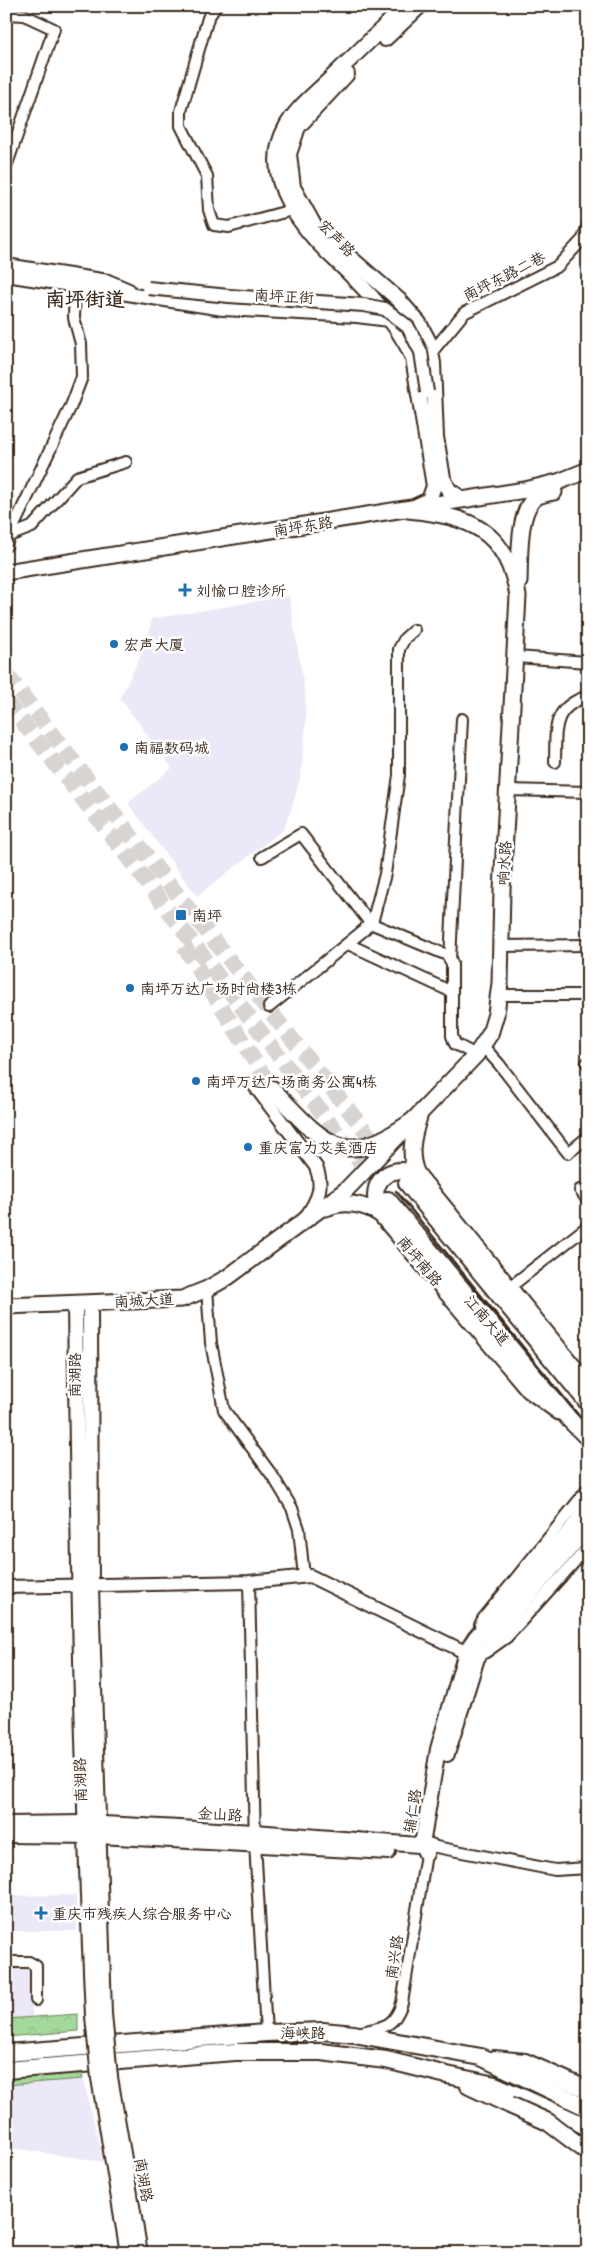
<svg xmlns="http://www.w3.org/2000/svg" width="594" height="2259" font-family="'Patrick Hand','LXGW WenKai TC',sans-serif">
<defs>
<pattern id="forest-crowns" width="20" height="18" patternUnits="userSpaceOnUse" patternTransform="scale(1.25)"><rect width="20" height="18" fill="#a4d99c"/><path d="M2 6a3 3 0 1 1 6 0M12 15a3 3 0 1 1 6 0" fill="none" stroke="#8eba86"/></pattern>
</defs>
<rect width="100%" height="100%" fill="#fff"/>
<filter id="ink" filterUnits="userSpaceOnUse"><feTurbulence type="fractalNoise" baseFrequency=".02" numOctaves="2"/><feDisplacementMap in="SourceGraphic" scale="10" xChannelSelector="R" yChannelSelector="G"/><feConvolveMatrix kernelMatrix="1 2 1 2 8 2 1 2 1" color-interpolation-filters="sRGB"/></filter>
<g filter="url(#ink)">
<g fill="#ece8f7">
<polygon points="289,596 305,693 306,721 301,775 294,800 284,829 197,896 128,803 172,768 120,698 149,639 151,619"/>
<polygon points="76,1895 77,1931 6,1931 6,1896"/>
<polygon points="6,1969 32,1969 32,2017 6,2019"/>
<polygon points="83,2079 104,2162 6,2147 6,2085"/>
</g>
<g fill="url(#forest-crowns)" stroke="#70825d">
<polygon points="78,2014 78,2031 6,2037 6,2019"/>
<polygon points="81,2070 83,2079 6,2085 6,2076"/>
</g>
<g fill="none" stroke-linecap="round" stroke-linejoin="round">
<g stroke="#d8d4d2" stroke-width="16" stroke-dasharray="16 8" stroke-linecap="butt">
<polyline points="6,674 146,855 405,1181"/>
<polyline points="6,701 107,830 386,1197"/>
<polyline points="184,946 272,1089"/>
</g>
<defs>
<g id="minor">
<polyline points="216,6 208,18 181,111 181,126 207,176 209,210 214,225 229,227 292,210"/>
<polyline points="6,14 24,15 54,29 6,167"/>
<polyline points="431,353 464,313 558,266 583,239 588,225"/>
<polyline points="9,536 32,527 77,477 126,462"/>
<polyline points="6,546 9,536 71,406 82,377 81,344 74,318 75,280"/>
<polyline points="516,657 588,662"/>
<path d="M555 762C556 729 551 708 588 696"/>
<polyline points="508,790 588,792"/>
<polyline points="262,857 301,834 370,923 447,955 452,963 452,1036 455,1044 476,1055"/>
<polyline points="348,944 452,992"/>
<polyline points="501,946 588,945"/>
<polyline points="450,960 462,719"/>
<polyline points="499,995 588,995"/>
<polyline points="269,1007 364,930 373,919 385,874 399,775 399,649 405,638 414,630"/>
<polyline points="482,1045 499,1064 568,1153 588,1137"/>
<polyline points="587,1063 588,1064"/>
<polyline points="580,1190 588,1201"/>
<polyline points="510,1287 588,1226"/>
<polyline points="207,1289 211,1343 224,1410 274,1478 292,1508 299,1529 304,1577"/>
<polyline points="249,1582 255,1843 266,2033"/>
<polyline points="480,1625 483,1619 588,1489"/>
<polyline points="486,1652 507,1637 588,1547"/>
<polyline points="431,1846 555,1870 588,1868"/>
<polyline points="6,1962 29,1962 36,1966 36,2000"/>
<path d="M361 2032C384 2027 394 2027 402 2003L426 1854"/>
</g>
<g id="tertiary">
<polyline points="6,265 108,281 129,290"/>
<polyline points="6,275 223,309 357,316 397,321"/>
<path d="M254 1085 316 1167C324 1187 318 1199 306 1217"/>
<polyline points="6,1587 249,1582 310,1576 475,1657"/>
</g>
<g id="secondary">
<path d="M405 6C381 30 356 54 332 77 316 93 296 108 286 127 260 174 296 221 328 253 360 283 395 318 413 358L434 486 429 500 416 506"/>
<polyline points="385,39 420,6"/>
<polyline points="347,74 298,127 289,154 293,187 315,227 399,300 419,323 429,342 433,363 436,437 443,478 449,490 464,500"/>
<polyline points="90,1303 91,1587 104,2014"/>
<path d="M75 1304C78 1541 82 1778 93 2016"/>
<polyline points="447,1754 477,1658 501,1627 588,1528"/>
<polyline points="6,1824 85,1823 255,1832 431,1846"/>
<polyline points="6,1835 99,1836 388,1852"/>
<polyline points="426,1854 422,1845 438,1749 466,1652 475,1638 570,1531 588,1507"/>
<polyline points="110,2077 140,2253"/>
<polyline points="99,2078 128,2253"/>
</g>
<g id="primary">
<polyline points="6,572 525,490 558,482 588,470"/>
<path d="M519 582C520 560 517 507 538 496 543 494 549 493 554 492"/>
<path d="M419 1117C413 1136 408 1155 417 1174L577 1371 588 1394"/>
<path d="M326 1208C345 1200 365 1204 381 1215L529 1390 559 1412"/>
<path d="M381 1215C365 1187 386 1161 417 1174"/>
<path d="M6 1306 182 1299 207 1289 228 1277 346 1190 476 1055 490 1034 496 1014 500 983 502 890 518 596C507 529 468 516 408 510"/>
</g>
<g id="trunk">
<path d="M272 1089C326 1146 344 1172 417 1118"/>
<polyline points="407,1183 588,1403"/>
<polyline points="388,1200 570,1420 588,1438"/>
<polyline points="6,2053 266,2033 323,2031 354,2034 481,2057 588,2108"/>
<polyline points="494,2059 525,2062 588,2090"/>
<polyline points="6,2070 235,2052 321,2052 386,2060 447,2075 495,2085 588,2127"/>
<polyline points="469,2086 510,2105"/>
</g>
</defs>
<use href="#minor" stroke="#3b2a1e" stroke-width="14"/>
<use href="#tertiary" stroke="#3b2a1e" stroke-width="16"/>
<use href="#secondary" stroke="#3b2a1e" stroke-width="18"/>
<use href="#primary" stroke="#3b2a1e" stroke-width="19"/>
<use href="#trunk" stroke="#3b2a1e" stroke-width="20"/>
<use href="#minor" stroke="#fff" stroke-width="10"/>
<use href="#tertiary" stroke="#fff" stroke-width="12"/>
<use href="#secondary" stroke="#fff" stroke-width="14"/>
<use href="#primary" stroke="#fff" stroke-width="15"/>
<use href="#trunk" stroke="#fff" stroke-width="16"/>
<polyline stroke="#3b2a1e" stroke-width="2.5" points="396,1191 588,1427"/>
<defs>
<polyline id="tertiary-bridge" points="148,288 229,296 364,305 385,309 408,327 421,352 427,392"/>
<g id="secondary-bridge">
<polyline points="104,2014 110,2077"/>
<polyline points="93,2016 99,2078"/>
</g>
<polyline id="trunk-bridge" points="510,2105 548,2122 588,2152"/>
</defs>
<use href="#tertiary-bridge" stroke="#3b2a1e" stroke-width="16" stroke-linecap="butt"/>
<use href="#secondary-bridge" stroke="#3b2a1e" stroke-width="18" stroke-linecap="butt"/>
<use href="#trunk-bridge" stroke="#3b2a1e" stroke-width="20" stroke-linecap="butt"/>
<use href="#tertiary-bridge" stroke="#fff" stroke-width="12"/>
<use href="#secondary-bridge" stroke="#fff" stroke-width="14"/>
<use href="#trunk-bridge" stroke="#fff" stroke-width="16"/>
</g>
</g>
<g fill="#1f6fb2" stroke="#fff" stroke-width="2">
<path d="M182.5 582.5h5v5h5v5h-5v5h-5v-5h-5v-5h5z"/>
<circle cx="114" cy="644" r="5"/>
<circle cx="124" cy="747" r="5"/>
<rect x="175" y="909" width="12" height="12" rx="2.5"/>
<circle cx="130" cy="988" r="5"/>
<circle cx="196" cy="1081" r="5"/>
<circle cx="248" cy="1147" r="5"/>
<path d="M38.5 1905.5h5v5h5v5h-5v5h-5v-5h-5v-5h5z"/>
</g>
<g text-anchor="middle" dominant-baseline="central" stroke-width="5" stroke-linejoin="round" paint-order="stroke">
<g font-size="15" fill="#3b2a1e" stroke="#fff">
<text transform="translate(337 238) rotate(45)">宏声路</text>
<text transform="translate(504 276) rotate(-27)">南坪东路二巷</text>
<text transform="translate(284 296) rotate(3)">南坪正街</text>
<text transform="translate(303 526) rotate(-9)">南坪东路</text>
<text transform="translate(504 863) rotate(-87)">响水路</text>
<text transform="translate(420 1261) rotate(50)">南坪南路</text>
<text transform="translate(144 1300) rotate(-3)">南城大道</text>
<text transform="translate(487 1320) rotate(50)">江南大道</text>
<text transform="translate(74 1375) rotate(-90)">南湖路</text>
<text transform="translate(80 1780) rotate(-92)">南湖路</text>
<text transform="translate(412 1811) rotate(-81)">辅仁路</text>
<text transform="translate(220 1814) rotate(3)">金山路</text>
<text transform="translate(394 1957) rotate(-81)">南兴路</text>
<text x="303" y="2032">海峡路</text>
<text transform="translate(144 2180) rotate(80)">南湖路</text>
</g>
<g font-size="15" fill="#3b2a1e" stroke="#fff" text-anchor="start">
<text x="196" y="590">刘愉口腔诊所</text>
<text x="124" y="644">宏声大厦</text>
<text x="134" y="747">南福数码城</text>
<text x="192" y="915">南坪</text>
<text x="140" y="988">南坪万达广场时尚楼3栋</text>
<text x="206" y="1081">南坪万达广场商务公寓4栋</text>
<text x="258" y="1147">重庆富力艾美酒店</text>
<text x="52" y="1913">重庆市残疾人综合服务中心</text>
</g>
<g font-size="20" font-weight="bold" fill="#3b2a1e" stroke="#fff">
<text x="85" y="298">南坪街道</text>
</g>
</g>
<rect width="594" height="2259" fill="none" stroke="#fff" stroke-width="25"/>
<rect x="12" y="12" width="569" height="2234" fill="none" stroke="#3b2a1e" stroke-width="2" filter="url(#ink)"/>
</svg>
